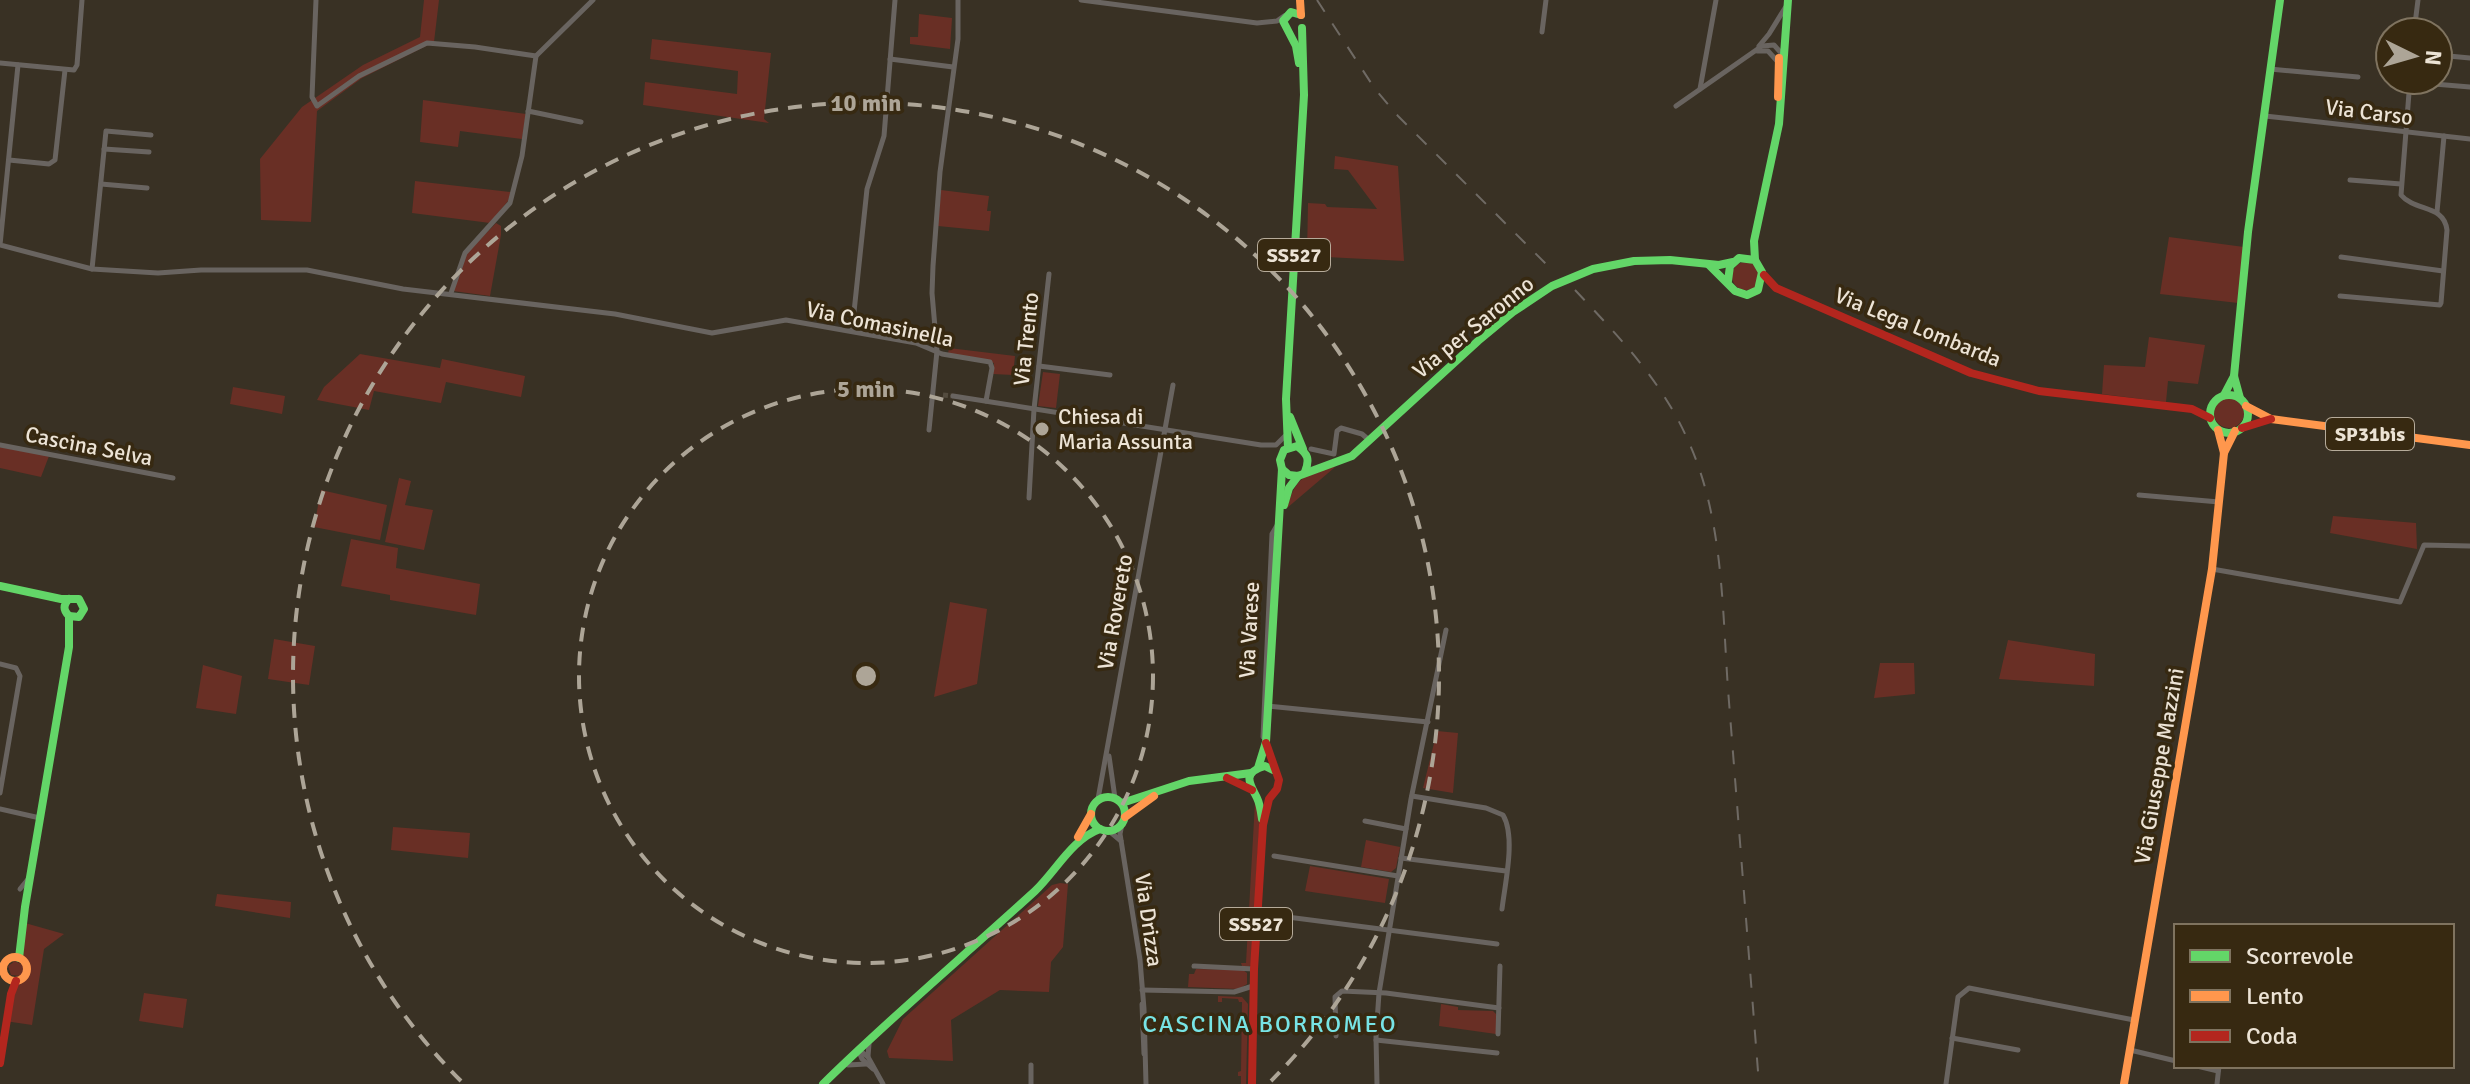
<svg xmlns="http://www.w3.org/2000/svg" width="2470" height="1084" font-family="Signika,sans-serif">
<rect width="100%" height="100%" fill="#393124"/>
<g fill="#692f25">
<polygon points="424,0 439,0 434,42 362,78 317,111 311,222 261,220 260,159 302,107 363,65 420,37"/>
<polygon points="919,14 952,18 950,49 910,44 910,37 918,37"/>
<polygon points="652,39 771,53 764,119 769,123 643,105 645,82 737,94 738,71 650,59"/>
<polygon points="423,100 526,114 522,139 460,131 458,147 420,142"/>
<polygon points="1335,156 1398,166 1404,261 1307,256 1308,203 1325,204 1327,207 1377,209 1348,170 1334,169"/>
<polygon points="415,181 511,192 508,201 490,223 412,213"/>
<polygon points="941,190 989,196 987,211 991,211 989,231 938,226"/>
<polygon points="496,223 501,226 501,235 490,296 453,291 465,255"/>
<polygon points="2169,237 2244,247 2238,303 2160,294"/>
<circle cx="1746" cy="276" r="14"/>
<polygon points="2149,337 2205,345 2198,384 2168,381 2166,402 2102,394 2104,365 2145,367"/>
<polygon points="949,348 1015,356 1013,375 993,374 994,363 948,354"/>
<polygon points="360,354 440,368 442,359 525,376 521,397 446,382 441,403 374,391 369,410 317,400 324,387"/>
<polygon points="1043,372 1060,374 1056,408 1038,406"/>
<polygon points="233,387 285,396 282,414 230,404"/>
<circle cx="2229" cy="413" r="15"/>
<polygon points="0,447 49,456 41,477 0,468"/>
<path d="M1335 466 1334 468 1287 508C1295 478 1305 473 1335 466Z"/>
<polygon points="399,478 411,481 405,505 433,510 424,550 385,542"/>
<polygon points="321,490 387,505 380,540 314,527"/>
<polygon points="2333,516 2416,523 2417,549 2330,533"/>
<polygon points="351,539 398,548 396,568 480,584 476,615 390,600 390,595 341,586"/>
<polygon points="950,602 987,609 977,684 934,697"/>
<polygon points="274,639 315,646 309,685 268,679"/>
<polygon points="2008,640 2095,654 2094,686 1999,679"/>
<polygon points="1880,663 1914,663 1915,694 1874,698"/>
<polygon points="203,665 242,676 236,714 196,708"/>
<polygon points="1437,731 1458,733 1453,793 1423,788"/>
<polygon points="1255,802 1259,812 1259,831 1251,965 1248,967 1242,966 1241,963 1246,963"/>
<polygon points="393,827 470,833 468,858 391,850"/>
<polygon points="1366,840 1400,847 1396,868 1391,872 1361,867"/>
<polygon points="1310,866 1389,879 1385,903 1305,891"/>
<polygon points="1060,883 1068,884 1063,947 1051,962 1049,992 1000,990 951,1020 953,1061 889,1058 887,1051 903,1019 1052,885"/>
<polygon points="217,894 291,902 290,918 215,906"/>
<polygon points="25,923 64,934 44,949 32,1025 5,1021 20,976 11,975 8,966 15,961 23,965 25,959 21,950"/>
<polygon points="1196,969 1243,970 1247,973 1247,984 1239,989 1188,987 1189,974 1194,974"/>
<polygon points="144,993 187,999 183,1028 139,1021"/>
<polygon points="1218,996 1242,997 1248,1004 1246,1084 1241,1084 1241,1076 1238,1076 1238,1072 1241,1071 1242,1002 1239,1002 1238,999 1222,998 1222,1002 1218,1002"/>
<polygon points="1441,1004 1458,1007 1458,1010 1493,1011 1497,1015 1496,1034 1439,1026"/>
</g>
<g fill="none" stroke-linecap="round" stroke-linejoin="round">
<polyline stroke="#544c3f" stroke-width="5" stroke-dasharray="5 2.5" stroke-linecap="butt" points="943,395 953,396"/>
<g stroke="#696460" stroke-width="5">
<polyline points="316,0 312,97 317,106 359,76 427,43 475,47 536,56"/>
<polyline points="1081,0 1257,23 1277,21 1284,16"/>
<polyline points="1542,32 1546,0"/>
<polyline points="2414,32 2418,0"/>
<polyline points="1759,46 1769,34 1785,8"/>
<polyline points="1757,51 1768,51 1778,62"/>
<polyline points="2438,55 2470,58"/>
<polyline points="536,56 593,0"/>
<polyline points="890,59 953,67"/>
<polyline points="0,63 74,70 77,65 82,0"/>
<polyline points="18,65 0,245 92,269 158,273 201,270 307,270 403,289 615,314 712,333 786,320 916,343 942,354 990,362 992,368 986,401"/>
<polyline points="2270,69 2358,77"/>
<polyline points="2410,82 2470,87"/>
<polyline points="1700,89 1716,0"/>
<polyline points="1676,106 1762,46 1774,45 1783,55"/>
<polyline points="528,111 581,122"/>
<polyline points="2265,116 2470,139"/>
<polyline points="104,149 149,152"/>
<polyline points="9,160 49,164 55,160 65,70"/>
<polyline points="2350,180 2401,184"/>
<polyline points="101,184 147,188"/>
<polyline points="2437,212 2444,136"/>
<polyline points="2341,257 2443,271"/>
<polyline points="92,269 106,131 151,135"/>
<polyline points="451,293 465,253 510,203 522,156 536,56"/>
<path d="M2340 296 2440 305 2441 303 2447 230C2444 204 2415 212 2401 195L2410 80"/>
<polyline points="852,331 867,189 884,136 895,0"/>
<polyline points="1039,366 1110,375"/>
<polyline points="953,396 1261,445 1276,445 1285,436"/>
<polyline points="929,430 937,351 932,293 933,266 940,172 958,39 958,0"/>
<polyline points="0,445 173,478"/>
<polyline points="1311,449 1334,454 1337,431 1341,428 1362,434 1369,440"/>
<polyline points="2139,495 2219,502"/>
<polyline points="1029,498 1034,409 1049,274"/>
<polyline points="2212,569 2400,602 2424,545 2470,546"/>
<polyline points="0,664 16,668 20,676 0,793"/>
<polyline points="1268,706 1428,722"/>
<polyline points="1263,737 1272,534 1279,522"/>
<polyline points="1109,756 1115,798"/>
<path d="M1412 796 1486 808 1503 815C1516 837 1505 883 1502 909"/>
<polyline points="1098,799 1173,385"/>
<polyline points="0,809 40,818"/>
<polyline points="1365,821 1406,829"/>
<polyline points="1122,824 1120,834 1140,960 1144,1009 1146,1084"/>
<polyline points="1109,831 1121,841"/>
<polyline points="1274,856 1398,876"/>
<polyline points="1401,858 1506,871"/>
<polyline points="20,889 29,878"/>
<polyline points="1257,913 1497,944"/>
<polyline points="0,965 4,964"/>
<polyline points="1194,966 1254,969"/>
<polyline points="0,969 3,971"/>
<polyline points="1142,990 1234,992 1253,986"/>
<polyline points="1142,1004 1144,1054"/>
<polyline points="1498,1034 1500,966"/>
<polyline points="1336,1036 1335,997 1342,991 1386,993 1499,1008"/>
<polyline points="1952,1038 2018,1050"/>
<polyline points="1376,1040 1497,1053"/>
<polyline points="858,1049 862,1059 873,1069"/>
<polyline points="859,1050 868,1057 883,1084"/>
<polyline points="2130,1050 2176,1061"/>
<polyline points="868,1056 869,1044"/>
<polyline points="848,1065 866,1064"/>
<polyline points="2197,1066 2218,1071"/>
<polyline points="1031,1084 1031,1065"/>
<polyline points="1377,1084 1376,1037 1379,993 1411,799 1446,630"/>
<polyline points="1946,1084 1958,997 1969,988 2134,1020"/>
<polyline points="2217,1084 2219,1066"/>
</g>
<g stroke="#63d668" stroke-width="8">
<polyline points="1299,63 1296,46 1283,21 1291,12 1301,15"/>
<polyline points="1755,260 1754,241 1779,124 1788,0"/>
<polyline points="1709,265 1735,291 1747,295 1758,290 1762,272 1755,260 1739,258 1730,266 1728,281"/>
<polyline points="2224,395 2234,376"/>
<circle cx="2229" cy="414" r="19"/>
<polyline points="2240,398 2234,376 2248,232 2280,0"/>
<polyline points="1290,417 1303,449"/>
<polyline points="1288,448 1286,399 1304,95 1302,28"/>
<polyline points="1282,469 1289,475 1298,476 1352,456 1478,341 1513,312 1552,286 1593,269 1634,261 1670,260 1719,265 1733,262"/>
<polyline points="1284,505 1289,488 1298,476"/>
<path d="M0 586 61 599H79L84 609 79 617 69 616C63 610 63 605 69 599"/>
<path d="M1258 768 1266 742 1282 469 1280 460 1284 450 1297 446C1308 454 1310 459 1305 472"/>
<circle cx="1108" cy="814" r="17"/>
<polyline points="1122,803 1189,781 1251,773"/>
<path d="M1262 819C1261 812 1260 804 1257 798 1250 784 1241 773 1265 766L1273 770"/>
<polyline points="19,958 25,907 69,647 69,616"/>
<path d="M823 1084C891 1017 964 956 1035 891 1056 871 1072 839 1100 829"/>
</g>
<g stroke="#ff974d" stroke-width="8">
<polyline points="1300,0 1301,15"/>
<polyline points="1778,97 1779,58"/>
<polyline points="2246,406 2271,419 2470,445"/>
<polyline points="2224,453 2235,431"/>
<polyline points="1125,817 1154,796"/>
<polyline points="1078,837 1091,814"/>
<circle cx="15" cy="969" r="12"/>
<polyline points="2124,1084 2212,569 2224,453 2218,430"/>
</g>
<g stroke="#b3261e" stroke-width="8">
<polyline points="1764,275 1776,288 1971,373 2039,391 2192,409 2210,418"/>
<polyline points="2242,428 2271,419"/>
<polyline points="1227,778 1252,790"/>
<polyline points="0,1063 11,994 16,981"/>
<polyline points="1252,1084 1254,969 1263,825 1269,799 1277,789 1279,780 1266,743"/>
</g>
<g stroke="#6f6a64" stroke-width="2" stroke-dasharray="14 14" stroke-linecap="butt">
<polyline points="1317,0 1375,89 1398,116 1549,267"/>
<path d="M1575 290C1620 338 1664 383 1690 445 1725 525 1722 617 1729 702 1739 829 1749 957 1759 1084"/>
</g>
</g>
<g fill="none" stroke="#ada597" stroke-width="4" stroke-dasharray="14 10">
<circle cx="866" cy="676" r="287"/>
<path d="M461 1081A573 573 0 1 1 1271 1081"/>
</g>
<circle fill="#ada597" stroke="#372911" stroke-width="3" cx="1042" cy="429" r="8"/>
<g text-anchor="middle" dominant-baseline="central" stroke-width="7" stroke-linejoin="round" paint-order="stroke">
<g fill="#372911" stroke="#b6ab9a" stroke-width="2">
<rect x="1258" y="239" width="72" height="32" rx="6"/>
<rect x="2326" y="418" width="88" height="32" rx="6"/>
<rect x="1220" y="908" width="72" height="32" rx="6"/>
</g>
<g font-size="20" font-weight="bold" fill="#ece3d5">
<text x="1294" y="255">SS527</text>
<text x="2370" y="434">SP31bis</text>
<text x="1256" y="924">SS527</text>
</g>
<g font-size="22" fill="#ece3d5" stroke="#372911">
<text transform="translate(2369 112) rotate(7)">Via Carso</text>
<text transform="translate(880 324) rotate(12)">Via Comasinella</text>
<text transform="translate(1473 327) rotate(-39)">Via per Saronno</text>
<text transform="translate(1918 327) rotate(22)">Via Lega Lombarda</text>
<text transform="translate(1026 339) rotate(-84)">Via Trento</text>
<text transform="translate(89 446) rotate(11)">Cascina Selva</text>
<text transform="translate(1115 612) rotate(-80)">Via Rovereto</text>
<text transform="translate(1249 630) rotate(-87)">Via Varese</text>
<text transform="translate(2159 766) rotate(-80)">Via Giuseppe Mazzini</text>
<text transform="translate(1149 920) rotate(82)">Via Drizza</text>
</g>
<g font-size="22" fill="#ece3d5" stroke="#372911" text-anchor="start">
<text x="1058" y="416">Chiesa di<tspan x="1058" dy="25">Maria Assunta</tspan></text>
</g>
<g font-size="24" letter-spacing="2" fill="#77e4e5" stroke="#372911">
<text x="1270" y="1024">CASCINA BORROMEO</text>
</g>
</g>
<circle cx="866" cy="676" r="12" fill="#ada597" stroke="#372911" stroke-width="4"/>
<g font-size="24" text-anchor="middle" font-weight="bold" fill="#ada597" stroke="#372911" stroke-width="7" stroke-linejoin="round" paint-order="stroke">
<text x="866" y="111">10 min</text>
<text x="866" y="397">5 min</text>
</g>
<rect x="2174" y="924" width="280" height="144" fill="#372911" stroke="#7f735f" stroke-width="2"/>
<rect x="2190" y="950" width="40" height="12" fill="#63d668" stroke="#7f735f" stroke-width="2"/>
<text x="2246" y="964" font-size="24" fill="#ece3d5">Scorrevole</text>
<rect x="2190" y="990" width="40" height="12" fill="#ff974d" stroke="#7f735f" stroke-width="2"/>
<text x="2246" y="1004" font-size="24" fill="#ece3d5">Lento</text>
<rect x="2190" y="1030" width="40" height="12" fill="#b3261e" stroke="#7f735f" stroke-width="2"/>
<text x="2246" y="1044" font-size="24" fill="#ece3d5">Coda</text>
<g transform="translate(2414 56) rotate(95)"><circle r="38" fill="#372911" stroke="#7f735f" stroke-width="2"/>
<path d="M0-6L14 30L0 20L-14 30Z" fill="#ada597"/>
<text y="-12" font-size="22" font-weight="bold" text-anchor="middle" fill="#ece3d5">N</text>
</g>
</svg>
